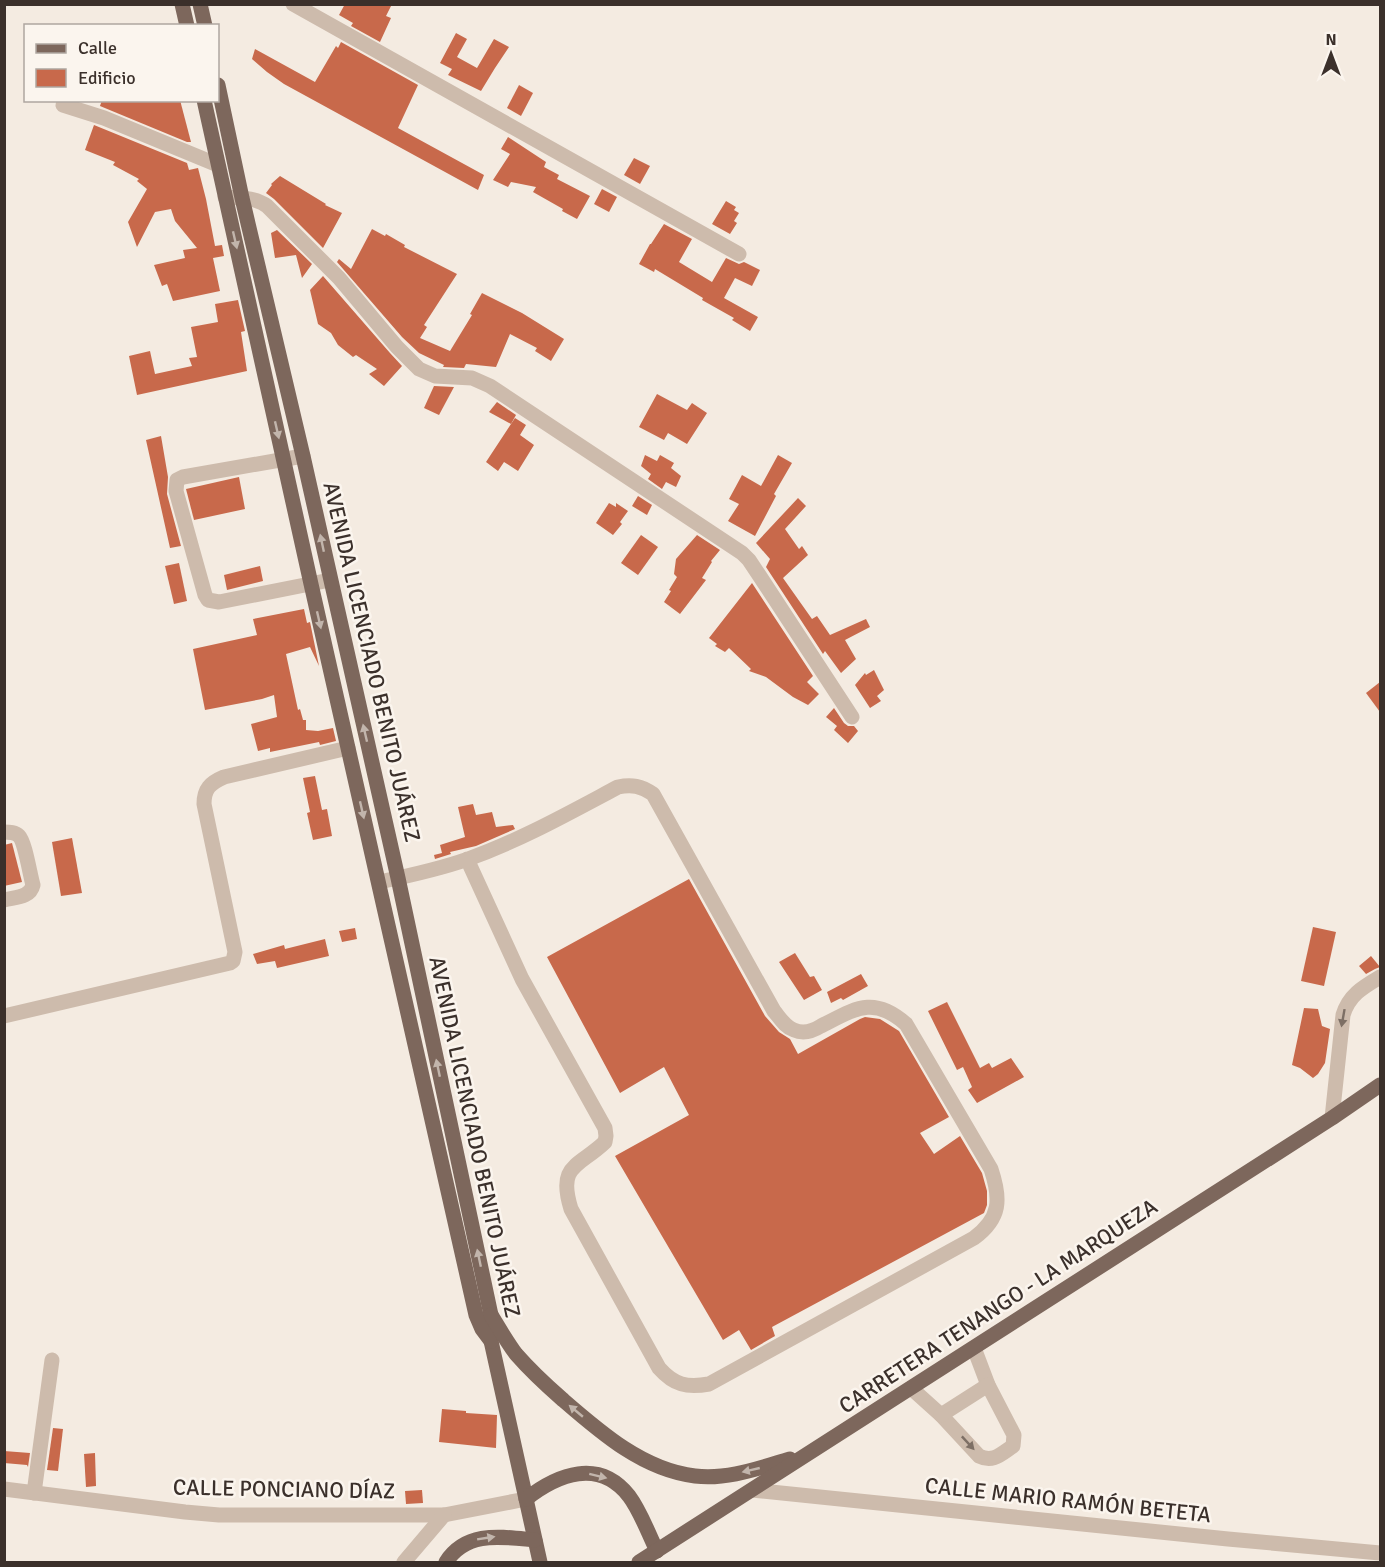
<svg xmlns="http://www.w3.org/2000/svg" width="1385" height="1567" font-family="Signika,sans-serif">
<rect width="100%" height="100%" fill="#f4ebe1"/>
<g fill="#c8694b">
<polygon points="345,4 392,4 386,16 391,18 380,42 351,26 353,23 339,15"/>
<polygon points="456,33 467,39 457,57 477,68 494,39 509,47 495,68 481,91 448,75 452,69 440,63"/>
<polygon points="341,42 418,85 398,128 484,175 478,190 284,84 267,72 252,59 255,49 315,82 336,46 338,48"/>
<polygon points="519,85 533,93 521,116 507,108"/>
<polygon points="102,100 180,100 191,142 187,142 100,106"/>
<polygon points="94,125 187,163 189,170 198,168 206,199 215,246 222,245 224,256 213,258 220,291 173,301 167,284 162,286 154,265 185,258 183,250 197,248 175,221 171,209 155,212 137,247 128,222 147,189 137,181 139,179 113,165 115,162 85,150"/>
<polygon points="508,137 546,162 544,167 559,175 557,179 590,196 577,219 562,211 563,209 533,192 536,187 511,182 508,187 493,180 510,154 501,149"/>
<polygon points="634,158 650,166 640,184 624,175"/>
<polygon points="280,176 326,204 325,205 342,213 323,248 274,199 266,193 272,185 271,184"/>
<polygon points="602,189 617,197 609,212 594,204"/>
<polygon points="726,201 736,207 734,210 739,213 734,221 737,223 730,234 712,224"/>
<polygon points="664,224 692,239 679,262 712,282 726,258 739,264 744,262 760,270 752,286 735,278 724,298 758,317 750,331 732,320 734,318 702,300 703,298 655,269 654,272 639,264 650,244 651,244"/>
<polygon points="372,229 385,236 386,234 405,245 404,247 457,274 424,325 427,327 420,338 450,351 472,315 470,314 482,293 522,313 564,339 551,361 535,351 537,348 510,334 496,367 466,364 464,368 443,367 444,365 419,353 402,337 337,262 339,259 351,269"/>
<polygon points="277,230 312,264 302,278 296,255 275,258 271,233"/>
<polygon points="323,276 390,353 402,366 384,386 369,374 377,369 356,355 353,357 338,345 331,333 318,324 310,290"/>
<polygon points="238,300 245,331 241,332 247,371 137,395 129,356 150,351 155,374 192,366 189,358 197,357 191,327 218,322 215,304"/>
<polygon points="434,386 454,387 439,415 424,408"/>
<polygon points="657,394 687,410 692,403 707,413 687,444 668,433 664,440 639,427"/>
<polygon points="497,402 516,415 511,424 489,412"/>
<polygon points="515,418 526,425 520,435 534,445 518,471 504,462 498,471 486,462"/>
<polygon points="161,436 168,477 167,494 181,546 170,548 146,440"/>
<polygon points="645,455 657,461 660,455 674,463 671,468 681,476 676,487 666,482 662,489 648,479 651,474 641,466"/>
<polygon points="778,455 792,463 774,494 776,496 755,536 728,521 739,504 729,499 742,475 761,486"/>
<polygon points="239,477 245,509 194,520 186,489"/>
<polygon points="638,496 652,505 647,515 632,506"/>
<polygon points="798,498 806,506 785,529 799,549 802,546 808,555 783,578 812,619 817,616 830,635 866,619 870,627 845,640 856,659 841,673 825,651 823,654 766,567 770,559 756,543"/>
<polygon points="609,503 616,507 616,503 628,511 620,522 622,524 613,535 596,523"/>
<polygon points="641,535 658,547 638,575 621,563"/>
<polygon points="697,535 720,550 711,561 712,562 702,578 706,580 680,614 664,602 671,591 669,590 677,577 674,574 676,559"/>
<polygon points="179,563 187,601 174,604 165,566"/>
<polygon points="260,566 263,581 227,590 224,575"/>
<polygon points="752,583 813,676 807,682 819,694 808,705 793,697 766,677 749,671 751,669 729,648 725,652 715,646 717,644 709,638"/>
<polygon points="304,609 307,623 310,622 319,666 310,647 286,654 298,710 300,709 303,720 306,720 306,730 318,731 333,728 336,741 320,745 319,742 270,752 270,748 258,751 251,724 277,717 274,695 262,699 205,710 193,649 257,635 253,619"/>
<polygon points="874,670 884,690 877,696 881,701 870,708 855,685 865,673 866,675"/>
<polygon points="1380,682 1380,712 1366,693"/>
<polygon points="834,708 844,723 848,726 854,726 858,731 848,743 834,730 837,726 826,717"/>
<polygon points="315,776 322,810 327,809 332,836 313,840 307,813 310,812 303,778"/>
<polygon points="473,804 476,815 492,812 496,827 513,825 515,829 476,846 450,852 451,854 435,859 434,855 442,853 440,845 465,837 458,807"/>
<polygon points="72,838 82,893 61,896 52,842"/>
<polygon points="12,843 22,882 4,886 4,845"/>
<polygon points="689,879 765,1016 779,1032 790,1039 798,1054 860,1019 865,1017 880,1019 899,1031 949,1117 920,1133 934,1154 960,1136 982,1173 987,1191 987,1205 984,1213 772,1327 775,1336 751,1350 739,1330 723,1340 615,1156 689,1115 664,1067 620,1093 547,957"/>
<polygon points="1313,927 1336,932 1324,986 1301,981"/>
<polygon points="355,928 357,939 342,942 339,931"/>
<polygon points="325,939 329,956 277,968 275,961 257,964 253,954 284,945 285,949"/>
<polygon points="795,953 810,977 814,976 822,990 804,1000 779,962"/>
<polygon points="1371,956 1380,967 1375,969 1366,974 1359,966"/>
<polygon points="861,974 868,986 843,1000 841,998 831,1003 827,992"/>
<polygon points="947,1002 980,1068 989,1063 992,1068 1011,1058 1024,1077 977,1103 968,1090 972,1087 963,1067 957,1070 928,1011"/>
<polygon points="1304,1008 1318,1009 1322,1026 1330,1029 1325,1063 1318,1074 1313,1078 1300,1068 1292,1065"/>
<polygon points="442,1409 466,1411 466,1413 497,1415 496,1448 439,1442"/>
<polygon points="53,1428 63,1429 58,1471 47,1470"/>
<polygon points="4,1451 30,1453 28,1467 27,1465 4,1463"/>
<polygon points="95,1453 96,1486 86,1487 84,1454"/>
<polygon points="422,1490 423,1503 406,1504 405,1491"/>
</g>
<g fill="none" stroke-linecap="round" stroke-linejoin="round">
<g stroke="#cdbbac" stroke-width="15">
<polyline points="293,4 739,254"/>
<polyline points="63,105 104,118 218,165"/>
<path d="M225 197C239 198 255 197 267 206L339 278 397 347 419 369 435 376 472 378 490 386 742 553 749 560 759 575 852 717"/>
<polyline points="303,456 183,477 177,480 176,491 205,595 208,600 219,602 330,580"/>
<path d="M4 832C10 832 15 832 19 836 25 842 30 875 33 885 30 898 15 897 4 900"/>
<path d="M379 882C408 876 440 869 468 859 521 840 569 813 618 787 632 784 641 786 653 794L774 1011C780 1018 785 1027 794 1030 803 1034 813 1031 821 1026 855 1009 873 995 906 1024L991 1169C1001 1199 1001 1218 974 1238L709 1384C687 1388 674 1385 659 1368L571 1209C557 1164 579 1167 605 1142L606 1136 605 1128 522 979 467 859"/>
<path d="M4 1016 230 963 233 961 235 952 204 804C204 789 210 783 224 777L348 748"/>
<path d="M1332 1118 1343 1015C1349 995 1363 987 1380 977"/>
<path d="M911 1388 941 1415 979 1456C993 1463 1001 1454 1013 1446L1014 1435 988 1385 974 1348"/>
<polyline points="941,1415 988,1385"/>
<polyline points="4,1489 185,1512 219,1515 444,1515 526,1499"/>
<polyline points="752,1490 1228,1539 1380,1553"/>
<polyline points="34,1493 52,1360"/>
<polyline points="404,1562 444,1515"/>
</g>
<g stroke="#7d675c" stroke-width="15">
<polyline points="182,4 187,26"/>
<polyline points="200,4 205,26"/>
<polyline points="218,85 242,198 303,456 398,878 491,1315 491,1341 540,1562"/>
<polyline points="204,100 311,584 476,1315 482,1329 491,1341"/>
<path d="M491 1315C499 1328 507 1342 516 1354 530 1370 546 1385 562 1399 600 1432 643 1470 695 1476 727 1480 759 1468 790 1459"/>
<path d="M526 1499C558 1474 599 1458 629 1496 641 1512 648 1533 657 1551"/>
<path d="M446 1562C467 1530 502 1537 535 1540"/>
<polyline points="639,1562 1332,1118 1380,1085"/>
</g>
</g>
<defs><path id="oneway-solid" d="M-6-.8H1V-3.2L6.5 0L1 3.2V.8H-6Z" transform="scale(1.5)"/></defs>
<g fill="#c2b5ac">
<use href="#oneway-solid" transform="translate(235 240) rotate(77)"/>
<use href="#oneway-solid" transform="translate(277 430) rotate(77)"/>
<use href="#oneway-solid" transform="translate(322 543) rotate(-102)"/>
<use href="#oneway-solid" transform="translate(319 620) rotate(77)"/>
<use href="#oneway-solid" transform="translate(365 733) rotate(-103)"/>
<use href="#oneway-solid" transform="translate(362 810) rotate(77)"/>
<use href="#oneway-solid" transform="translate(438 1068) rotate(-102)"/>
<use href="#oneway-solid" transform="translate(479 1258) rotate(-102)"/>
<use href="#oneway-solid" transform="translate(576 1411) rotate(-140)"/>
<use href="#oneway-solid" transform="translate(751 1470) rotate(167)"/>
<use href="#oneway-solid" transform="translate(598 1476) rotate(14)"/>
<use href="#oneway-solid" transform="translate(486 1538) rotate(-9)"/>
</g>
<g fill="#7d6f65">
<use href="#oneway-solid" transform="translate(1343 1018) rotate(100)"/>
<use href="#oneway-solid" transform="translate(968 1443) rotate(47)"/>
</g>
<g text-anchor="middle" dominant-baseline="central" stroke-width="5" stroke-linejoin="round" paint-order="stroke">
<g font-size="22" fill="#3b302b" stroke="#fbf5ee">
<text transform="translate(372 662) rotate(77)">AVENIDA LICENCIADO BENITO JUÁREZ</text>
<text transform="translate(475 1137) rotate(78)">AVENIDA LICENCIADO BENITO JUÁREZ</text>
<text transform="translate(998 1306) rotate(-33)">CARRETERA TENANGO - LA MARQUEZA</text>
<text transform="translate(284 1489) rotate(1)">CALLE PONCIANO DÍAZ</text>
<text transform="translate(1068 1500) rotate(6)">CALLE MARIO RAMÓN BETETA</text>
</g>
</g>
<rect width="1385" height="1567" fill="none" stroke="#3b302b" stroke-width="12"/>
<rect x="24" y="24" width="195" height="78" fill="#fbf5ee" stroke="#aea6a0" stroke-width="1.5"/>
<rect x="36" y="44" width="30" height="9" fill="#7d675c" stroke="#aea6a0" stroke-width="1.5"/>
<text x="78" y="54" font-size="18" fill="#3b302b">Calle</text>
<rect x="36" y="69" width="30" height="18" fill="#c8694b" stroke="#aea6a0" stroke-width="1.5"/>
<text x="78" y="84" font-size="18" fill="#3b302b">Edificio</text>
<g transform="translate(1331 54)" stroke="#fbf5ee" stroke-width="4.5" paint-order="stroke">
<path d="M0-4.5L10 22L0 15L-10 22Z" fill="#3b302b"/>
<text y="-9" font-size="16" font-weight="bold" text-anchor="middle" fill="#3b302b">N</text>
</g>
</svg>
